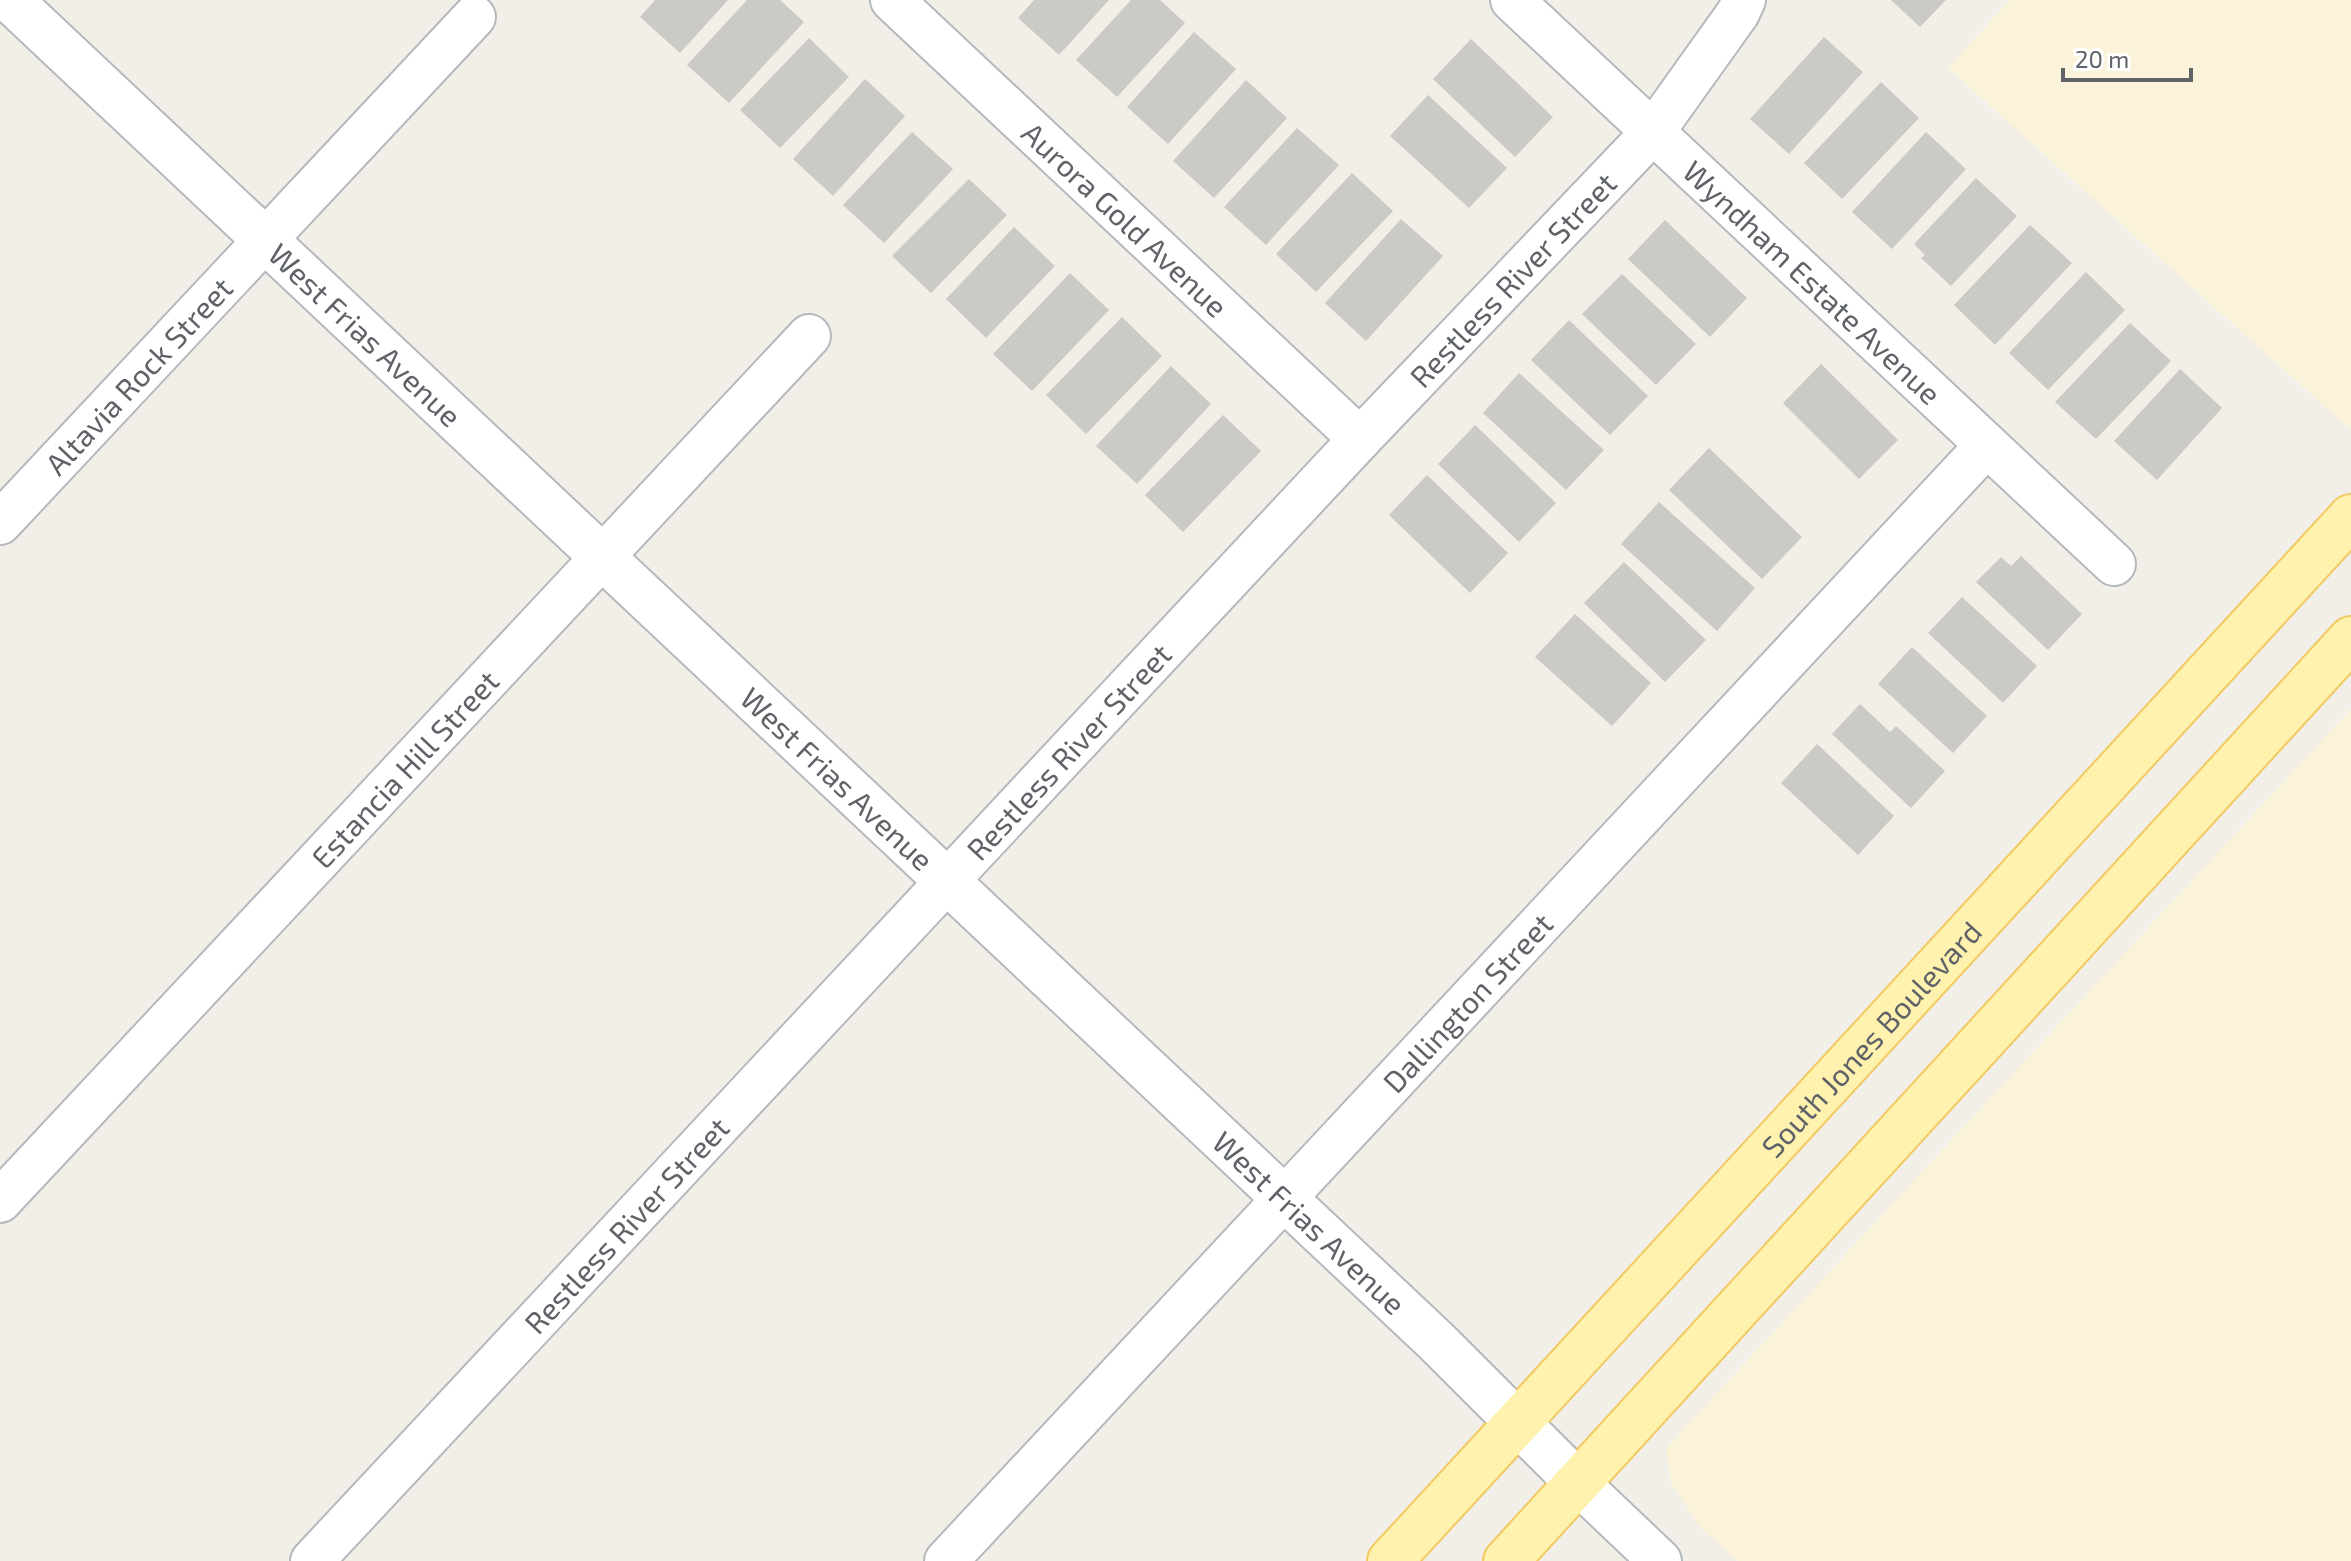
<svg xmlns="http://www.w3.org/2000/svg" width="2351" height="1561" font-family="'Exo 2',sans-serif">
<rect width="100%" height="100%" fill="#f1efe8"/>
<g fill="#fbf3d9">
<polygon points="2010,0 2351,0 2351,430 1948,68"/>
<polygon points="2351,709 2351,1561 1738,1561 1699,1526 1671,1482 1666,1448"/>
</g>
<g fill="#cccac5">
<polygon points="655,0 728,0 680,53 640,17"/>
<polygon points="747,0 780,0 804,22 729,103 687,65"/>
<polygon points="1034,0 1109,0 1059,55 1018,18"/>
<polygon points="1131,0 1160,0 1185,23 1117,97 1076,60"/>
<polygon points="1891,0 1946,0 1920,27"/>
<polygon points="1194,32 1236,69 1168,144 1127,107"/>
<polygon points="1824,37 1863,72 1789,154 1750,119"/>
<polygon points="809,38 849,77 780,148 740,110"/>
<polygon points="1471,39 1553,117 1515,157 1433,79"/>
<polygon points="865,79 905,116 833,196 793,159"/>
<polygon points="1246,80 1287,118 1214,198 1173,161"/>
<polygon points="1881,82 1919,118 1842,199 1804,163"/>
<polygon points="1428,95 1507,168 1469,208 1390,136"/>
<polygon points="1297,128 1339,165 1266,245 1224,207"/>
<polygon points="912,132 953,169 884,243 843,205"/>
<polygon points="1926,132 1966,169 1892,249 1852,212"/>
<polygon points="1352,173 1393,211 1316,292 1276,254"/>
<polygon points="1976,178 2017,216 1951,286 1921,258 1925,255 1914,244"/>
<polygon points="969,179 1007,215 931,293 892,256"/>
<polygon points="1401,219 1443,256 1366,341 1325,303"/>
<polygon points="1665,220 1747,298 1710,337 1628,259"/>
<polygon points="2030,225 2072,263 1995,345 1954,305"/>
<polygon points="1014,227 1055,266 986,338 946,299"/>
<polygon points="2086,272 2125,310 2048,390 2009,353"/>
<polygon points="1070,273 1109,310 1032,391 993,354"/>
<polygon points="1622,274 1696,344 1656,385 1582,314"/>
<polygon points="1122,317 1162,356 1086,434 1046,395"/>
<polygon points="1569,320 1648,396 1610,435 1531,360"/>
<polygon points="2130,323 2171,361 2096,439 2055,402"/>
<polygon points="1821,364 1898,440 1859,479 1783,403"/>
<polygon points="1171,366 1211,404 1137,484 1096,446"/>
<polygon points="2180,369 2222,408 2157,480 2114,441"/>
<polygon points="1519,373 1604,450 1566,490 1483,413"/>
<polygon points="1223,415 1261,451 1183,532 1145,495"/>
<polygon points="1475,425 1556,503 1519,542 1438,464"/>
<polygon points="1709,448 1802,537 1762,579 1669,490"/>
<polygon points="1427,475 1508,553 1470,593 1389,515"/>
<polygon points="1659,502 1755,588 1717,631 1621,544"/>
<polygon points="2021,556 2082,614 2048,650 1976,582 2001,557 2011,566"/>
<polygon points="1624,562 1706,640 1665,682 1584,603"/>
<polygon points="1962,597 2037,666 2003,703 1928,633"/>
<polygon points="1575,614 1651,683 1612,726 1535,657"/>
<polygon points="1912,647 1987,716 1953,753 1878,684"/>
<polygon points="1860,704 1890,732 1896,726 1945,771 1911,808 1832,734"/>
<polygon points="1817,744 1894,816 1858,855 1781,783"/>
</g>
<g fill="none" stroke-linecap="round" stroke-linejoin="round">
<defs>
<g id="minor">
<path id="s1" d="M892 0 1360 439"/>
<path id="s2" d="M1512 0 2114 564"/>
<path id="s3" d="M0 523 474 17"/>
<path id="s4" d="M0 1201 809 336"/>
<polyline points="1579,1484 1660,1561"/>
<path id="s5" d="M312 1561 1360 439 1653 132 1738 13 1744 0"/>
<path id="s6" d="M946 1561 1987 445"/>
</g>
<g id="tertiary">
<path id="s7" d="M10 0 1436 1341 1579 1484"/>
</g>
<g id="primary">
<path id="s8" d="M1390 1561 2351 517"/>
<polyline points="1506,1561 2351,639"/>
</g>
</defs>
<use href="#minor" stroke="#b5b8bc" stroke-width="46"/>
<use href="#tertiary" stroke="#b5b8bc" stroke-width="48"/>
<use href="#primary" stroke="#f2c960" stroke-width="48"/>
<use href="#minor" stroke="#fff" stroke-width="42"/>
<use href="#tertiary" stroke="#fff" stroke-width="44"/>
<use href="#primary" stroke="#fff2af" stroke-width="44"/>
</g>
<g text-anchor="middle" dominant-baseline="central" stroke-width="7" stroke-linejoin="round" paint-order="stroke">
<g font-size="30" fill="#5f6368" stroke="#fff">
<text stroke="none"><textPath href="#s1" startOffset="320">Aurora Gold Avenue</textPath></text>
<text stroke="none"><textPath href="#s5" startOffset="1756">Restless River Street</textPath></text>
<text stroke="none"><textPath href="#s2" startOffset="412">Wyndham Estate Avenue</textPath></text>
<text stroke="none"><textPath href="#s7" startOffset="488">West Frias Avenue</textPath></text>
<text stroke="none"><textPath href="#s3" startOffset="202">Altavia Rock Street</textPath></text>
<text stroke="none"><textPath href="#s5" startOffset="1108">Restless River Street</textPath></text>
<text stroke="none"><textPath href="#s4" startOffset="592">Estancia Hill Street</textPath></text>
<text stroke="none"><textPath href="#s7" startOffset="1136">West Frias Avenue</textPath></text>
<text stroke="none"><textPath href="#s6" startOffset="764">Dallington Street</textPath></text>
<text stroke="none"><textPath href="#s8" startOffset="710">South Jones Boulevard</textPath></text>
<text stroke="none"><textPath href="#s7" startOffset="1784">West Frias Avenue</textPath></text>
<text stroke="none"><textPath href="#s5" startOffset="460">Restless River Street</textPath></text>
</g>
</g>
<path d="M2063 68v12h128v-12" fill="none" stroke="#5f6368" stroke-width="4"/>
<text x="2075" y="68" font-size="24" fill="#5f6368" stroke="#ffffff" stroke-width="6" paint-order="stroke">20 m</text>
</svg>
